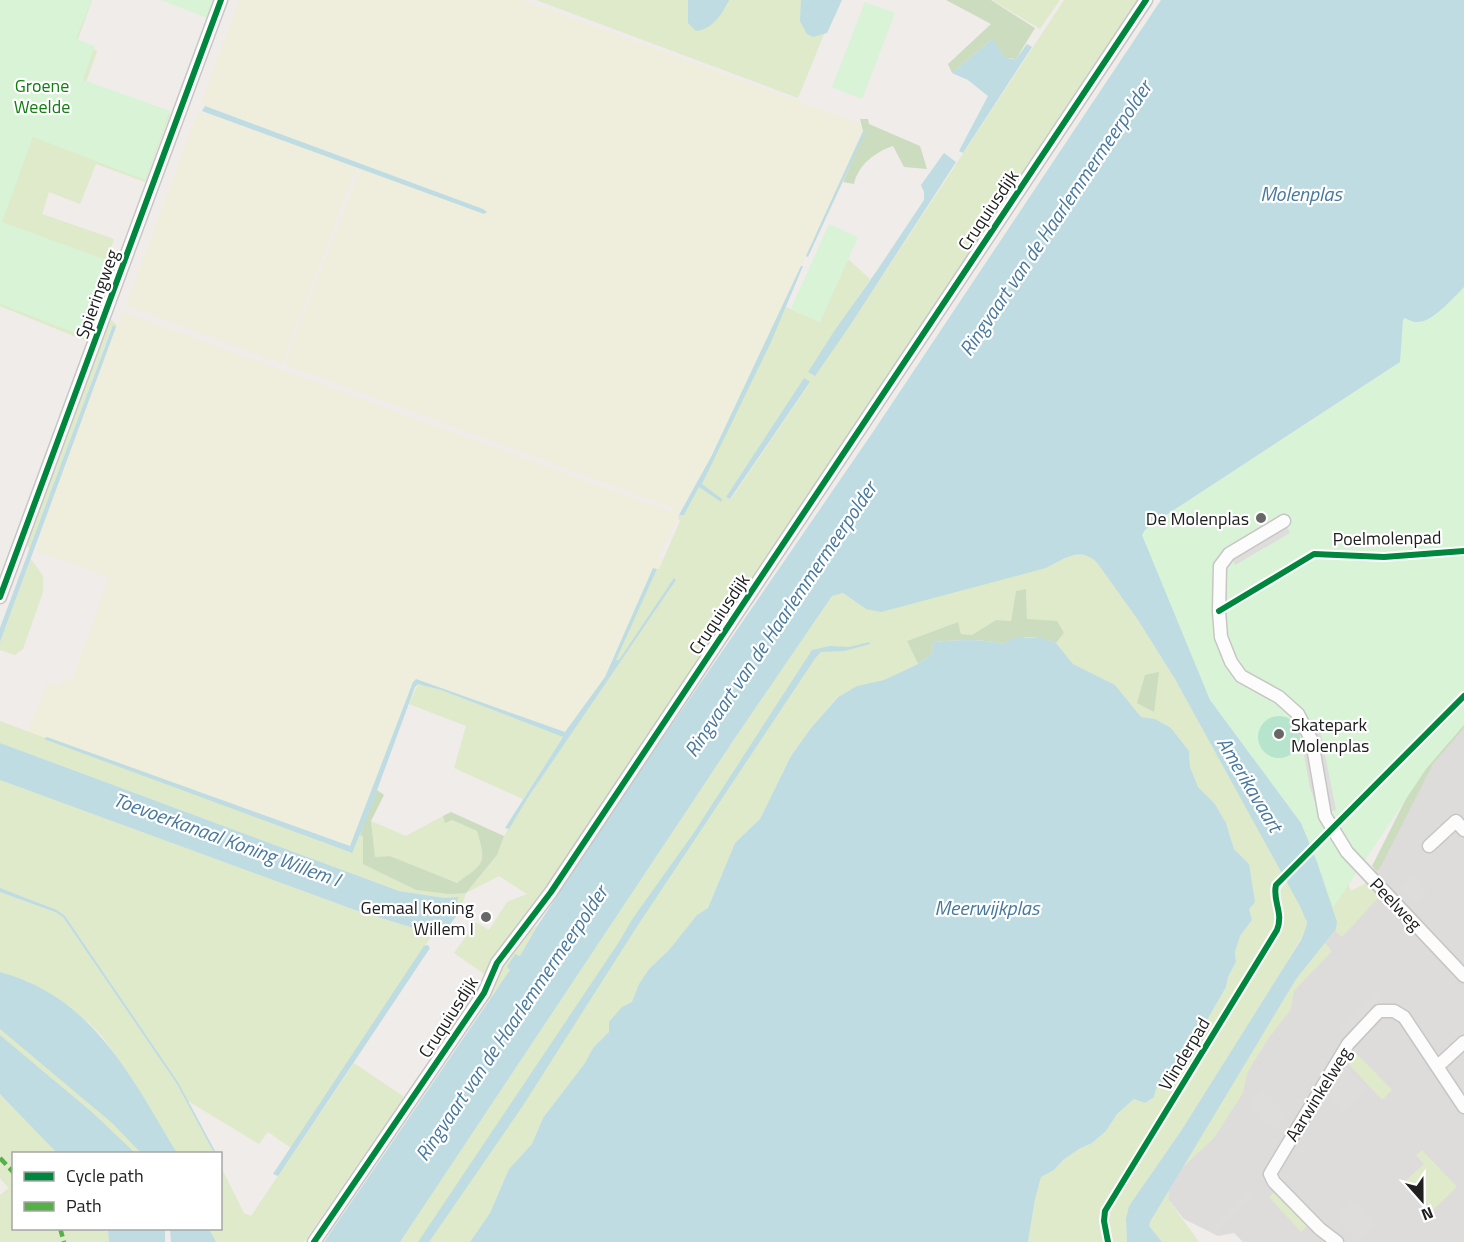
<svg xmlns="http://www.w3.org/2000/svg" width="1464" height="1242" font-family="'Titillium Web',sans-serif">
<rect width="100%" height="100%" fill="#efece9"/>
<polygon fill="#dedcda" points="1464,712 1464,1242 1243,1242 1234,1233 1218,1236 1184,1219 1168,1199 1169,1190 1296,979 1331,935 1365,885 1423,770"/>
<g fill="#efeedd">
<polygon points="239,0 522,0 860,124 863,131 787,299 712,455 700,479 678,513 678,519 658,557 663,561 659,570 653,568 605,677 565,732 416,679 413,682 351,846 47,737 44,739 27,732 48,682 59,686 64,679 72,681 109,578 69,562 36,552 41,532 116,327 123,312 671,512 673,508 284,364 361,168 484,213 487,212 483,209 201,104"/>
<polygon points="198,111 357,166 282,364 126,305"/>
</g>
<g fill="#deeac9" fill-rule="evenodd">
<polygon points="78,0 92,0 77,42 97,51 86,82 170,114 145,182 96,164 80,204 49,192 42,214 114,239 106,262 114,266 86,341 0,306 0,193 11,162 66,98 54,58"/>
<polygon points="536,0 838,0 798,98"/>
<polygon points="992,0 1060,0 1040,29"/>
<path d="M1064 0H1141L985 237 898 360 788 526 733 616 487 976 454 953 476 922 489 930 507 902 527 894 499 876 466 893 460 911 457 900 459 897 445 898 399 891 0 743V721L351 853 360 835H363L364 864 416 890 466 893 497 855 504 836 527 799 676 580 674 579 619 661 616 659 657 569H659L680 521 678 519 679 515H684L699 487 721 501V499L702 484 786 307 820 322 848 259 870 279 808 372 851 324ZM804 378 810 383 731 499 726 497Z"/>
<polygon points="110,319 117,325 116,327 112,326 30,550 27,545 36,517"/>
<path d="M1087 554 1092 557 1098 564 1138 620 1175 679 1282 872 1270 888 1276 927 1166 1109 1108 1199C1101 1214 1102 1226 1104 1242H1028L1035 1199 1041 1177 1054 1170 1063 1160 1079 1149 1092 1143 1106 1131 1117 1114 1134 1099 1145 1103 1154 1097 1156 1089 1179 1069 1226 987 1228 977 1236 962 1235 951 1240 936 1252 920 1249 909V864L1234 849 1226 823 1215 804 1198 787 1190 767 1189 751 1171 728 1155 719 1141 717 1115 685 1073 664 1056 643 1064 633 1027 619 1026 590 1016 591 1011 621 996 620 973 635 961 634 958 622 907 641 918 664 884 680 857 686 837 697 811 728 791 756 760 819 735 843 708 908 697 915 669 950 649 969 639 984 632 1002 622 1007 609 1032 593 1048 585 1063 543 1118 532 1144 509 1169 490 1213 470 1242H400L735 738 832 596 843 593 866 609 1046 568 1070 556Z"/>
<polygon points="31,559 43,576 43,592 23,649 15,655 0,650 0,642"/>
<polygon points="418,684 441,690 563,737 523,799 454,768 466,726 409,704"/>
<polygon points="0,780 355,910 433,934 291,1148 268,1132 259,1144 188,1101 178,1082 65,916 57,910 0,888"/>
<path d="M443 816 445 822 452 820 477 831C487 865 484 863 457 883L390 856 375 857 371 821 406 836Z"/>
<polygon points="1330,838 1351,891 1366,883 1379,897 1342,937 1335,931 1336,929 1314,854"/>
<path d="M1287 882C1295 895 1307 912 1307 928L1281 972 1181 1131 1129 1206 1126 1218 1127 1242H1110L1107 1215 1279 935 1283 923 1279 894 1280 890Z"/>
<polygon points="0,892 55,912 63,917 177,1084 214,1153 177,1153 135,1084 102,1036 88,1022 28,981 0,972"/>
<path d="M538 925 520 957 480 1012C496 980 507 946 538 925Z"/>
<polygon points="1325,943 1332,951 1294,991 1291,1009 1268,1039 1253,1063 1247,1074 1243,1093 1214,1138 1181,1169 1296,979"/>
<polygon points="0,1029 112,1123 141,1153 135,1153 93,1113 0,1035"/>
<polygon points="1355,1052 1392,1090 1382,1100 1344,1059 1349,1053 1352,1056"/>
<polygon points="354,1063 404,1097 304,1242 216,1242 209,1229 220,1228 221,1167 244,1213 251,1216"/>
<polygon points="0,1094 57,1153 14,1154 14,1228 108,1229 109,1242 0,1242 0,1195 9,1188 0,1178"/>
<polygon points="1422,1150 1457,1187 1433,1210 1406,1180 1424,1164 1416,1155"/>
<polygon points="1169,1190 1168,1199 1199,1242 1162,1242 1148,1226"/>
<polygon points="1277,1190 1309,1224 1301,1232 1269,1197"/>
</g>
<g fill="#ccdcbf">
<polygon points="946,0 991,0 1035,28 1016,59 1005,58 991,40 952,73 948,64 991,24"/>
<path d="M860 119H868L869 124 920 146 927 169 904 167 893 146C875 152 858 165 854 184L843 182 865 131H863Z"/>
<path d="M1026 589 1027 619 1057 621 1064 633 1056 643C1039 636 1021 635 1003 644 979 638 957 640 933 642L932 654 918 664 907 641 958 622 961 634 972 635 996 620 1011 621 1016 591Z"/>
<polygon points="1159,672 1154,712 1137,703 1145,675"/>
<polygon points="1464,720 1464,728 1433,764 1380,868 1377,871 1372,866 1418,775"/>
<path d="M377 790 384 795 371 821 375 857 390 856 457 883C484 863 487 865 477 831L452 820 445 823 443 816 451 812 504 836 497 855 466 893 450 894 416 890 363 864V836L360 835Z"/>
</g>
<g fill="#d8f3d6">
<polygon points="0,0 92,0 76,39 95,46 83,80 170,111 145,180 33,137 2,222 115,263 88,338 0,304"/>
<polygon points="161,0 213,0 207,18"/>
<polygon points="865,2 895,13 862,99 832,87"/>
<polygon points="829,224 858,237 820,322 791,309"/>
<path d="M1464 287V725L1426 769 1333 908 1317 862 1301 823 1210 700 1142 535 1145 530 1154 523 1399 363 1403 321 1405 318C1409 320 1414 323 1418 323 1433 322 1454 297 1464 287Z"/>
</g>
<circle fill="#b6e4cd" cx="1279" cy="737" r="21"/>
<g fill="#dfdddc">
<polygon points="1284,521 1290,533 1235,565 1229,554"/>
<polygon points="1317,726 1321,734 1336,810 1319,813 1310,788 1299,728"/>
<polygon points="1413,875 1427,892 1416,903 1400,889"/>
<polygon points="1376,990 1382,996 1344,1034 1338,1028"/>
<polygon points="1346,1067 1368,1089 1343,1114 1324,1096"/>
<polygon points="1262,1091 1287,1115 1273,1131 1248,1108"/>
<polygon points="1247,1190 1253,1196 1218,1230 1212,1224"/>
<polygon points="1355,1199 1378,1223 1358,1242 1334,1219"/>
</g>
<g fill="#bedce1">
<path d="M688 0H729C722 14 713 29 696 31L688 23Z"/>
<polygon points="801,0 842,0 827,33 813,37 807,34 800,21"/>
<path d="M1161 0H1464V287C1454 297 1433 322 1418 322 1414 323 1409 320 1405 318L1403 320 1400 362 1154 523 1145 530 1142 535 1210 700 1301 823 1317 862 1337 922 1336 929 1296 979 1150 1222 1149 1226 1162 1242H1127L1126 1218 1129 1206 1181 1131 1301 940 1306 928 1307 922 1300 906 1175 679 1138 620 1098 564C1082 545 1064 559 1046 568L881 612 866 609 843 593 832 596 735 738 400 1242H324L510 970 507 967 515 954 520 956 538 925 631 784 873 432Z"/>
<path d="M991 40H994C1000 51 1003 61 1016 59L1027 44 1032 47 963 153 959 151 988 96 968 80 952 73Z"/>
<polygon points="205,106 483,209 487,212 484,214 202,111"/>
<polygon points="863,131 866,131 808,257 806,256"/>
<polygon points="944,153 956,162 851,324 815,376 808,372 835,330 876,272 924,200 924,192 921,185"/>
<polygon points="801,266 803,266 771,342 702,484 722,499 721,502 699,487 684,515 679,515 712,455"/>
<polygon points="113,325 116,327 0,642 0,628"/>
<polygon points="804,378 810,382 730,499 726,497"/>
<polygon points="653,568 657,569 616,660 619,660 674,578 676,580 527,799 509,829 505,828 563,737 441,690 418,684 415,687 366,820 352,853 44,739 47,737 350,846 413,682 416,679 565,732 605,677"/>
<path d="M1014 638H1042L1056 643 1073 664 1115 685 1141 717 1155 719 1171 728 1189 751 1190 767 1198 787 1215 804 1226 823 1234 849 1249 864 1255 902 1249 909 1252 920 1240 936 1235 952 1236 962 1228 977 1226 987 1179 1069 1156 1089 1154 1097 1145 1103 1134 1099 1117 1114 1106 1131 1092 1143 1079 1149 1063 1160 1054 1170 1041 1177 1035 1199 1028 1242H470L490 1213 509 1169 532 1144 543 1118 585 1063 593 1048 609 1032V1022L622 1007 632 1002 639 984 649 969 669 950 697 915 708 908 735 843 760 819 791 756 811 728 838 697 857 686 884 680 918 664 932 654 933 642C957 640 979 638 1003 644Z"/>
<polygon points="869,642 870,644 844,651 821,652 816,657 636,928 522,1107 429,1242 418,1242 619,942 633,918 693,834 812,650 830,646 849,647"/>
<polygon points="0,743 399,891 445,898 459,897 457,900 460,911 446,930 433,934 355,910 0,780"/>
<polygon points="0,888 57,910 65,916 178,1082 216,1153 214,1153 177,1084 63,917 55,912 0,892"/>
<polygon points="428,945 430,948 278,1176 273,1174 424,946"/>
<path d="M0 972C93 997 131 1077 177 1153H141L112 1123 0 1029Z"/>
<polygon points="0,1035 93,1113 135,1153 57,1153 0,1094"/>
<polygon points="108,1229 165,1229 165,1242 109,1242"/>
<polygon points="170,1229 209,1229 216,1242 171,1242"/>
</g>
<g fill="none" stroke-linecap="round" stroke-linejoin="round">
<defs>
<g id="minor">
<polyline points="1284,521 1229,554 1220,566 1219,611 1221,637 1231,662 1241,676 1279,697 1298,714 1312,741 1325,816 1347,852 1464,976"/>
<polyline points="0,597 221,0"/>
<polyline points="1429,846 1456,821 1464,830"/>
<polyline points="1438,1066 1464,1042"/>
<polyline points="314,1242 484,993 497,963 551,892 1146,0"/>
<polyline points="1337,1242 1320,1229 1274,1182 1270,1174 1348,1044 1379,1011 1394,1011 1404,1017 1464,1107"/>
</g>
</defs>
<use href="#minor" stroke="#c7c6c5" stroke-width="15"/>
<use href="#minor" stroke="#fdfcfc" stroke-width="12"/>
<g stroke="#55b145" stroke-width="4.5" stroke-dasharray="9 4.5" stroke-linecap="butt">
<polyline points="0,1158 14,1173"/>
<polyline points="60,1228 64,1242"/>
</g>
<defs>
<g id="cycleway">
<polyline points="0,597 221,0"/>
<polyline points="1219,611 1314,554 1384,557 1464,551"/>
<polyline points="314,1242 484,993 497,963 551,892 1146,0"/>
<path d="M1108 1242 1104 1221 1105 1211 1277 930C1284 912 1272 901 1276 885L1464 696"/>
</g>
</defs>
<use href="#cycleway" stroke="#fff" stroke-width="10"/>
<use href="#cycleway" stroke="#00873e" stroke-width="6"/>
</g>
<g fill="#686766" stroke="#fff" stroke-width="2">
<circle cx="1261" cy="518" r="6"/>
<circle cx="1279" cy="734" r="6"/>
<circle cx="486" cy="917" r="6"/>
</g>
<g text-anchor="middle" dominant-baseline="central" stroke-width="4.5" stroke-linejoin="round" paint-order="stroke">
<g font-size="18" fill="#0e7f0f" stroke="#fff">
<text x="42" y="85">Groene<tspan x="42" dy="21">Weelde</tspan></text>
</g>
<g font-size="18" fill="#202020" stroke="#fff">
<text transform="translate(988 210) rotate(-56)">Cruquiusdijk</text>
<text transform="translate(97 294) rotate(-70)">Spieringweg</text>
<text transform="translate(1387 538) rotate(-1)">Poelmolenpad</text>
<text transform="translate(719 614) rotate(-56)">Cruquiusdijk</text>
<text transform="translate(1396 904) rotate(46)">Peelweg</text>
<text transform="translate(448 1017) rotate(-57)">Cruquiusdijk</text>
<text transform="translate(1184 1054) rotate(-59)">Vlinderpad</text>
<text transform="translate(1318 1094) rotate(-58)">Aarwinkelweg</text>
</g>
<g font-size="18" fill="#202020" stroke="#fff" text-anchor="end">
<text x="1249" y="518">De Molenplas</text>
<text x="1291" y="724" text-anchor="start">Skatepark<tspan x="1291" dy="21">Molenplas</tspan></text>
<text x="474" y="907">Gemaal Koning<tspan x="474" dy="21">Willem I</tspan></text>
</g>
<g font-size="20" font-style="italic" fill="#47799f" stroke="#fff">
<text x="1301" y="193">Molenplas</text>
<text transform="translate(1055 218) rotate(-56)">Ringvaart van de Haarlemmermeerpolder</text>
<text transform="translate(780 619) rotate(-56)">Ringvaart van de Haarlemmermeerpolder</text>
<text transform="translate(1250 784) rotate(59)">Amerikavaart</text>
<text transform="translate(227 839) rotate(20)">Toevoerkanaal Koning Willem I</text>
<text x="987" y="907">Meerwijkplas</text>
<text transform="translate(511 1023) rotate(-56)">Ringvaart van de Haarlemmermeerpolder</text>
</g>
</g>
<rect x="12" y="1152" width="210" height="78" fill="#ffffff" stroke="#a6a6a6" stroke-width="1.5"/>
<rect x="24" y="1172" width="30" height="9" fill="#00873e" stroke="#a6a6a6" stroke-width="1.5"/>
<text x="66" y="1182" font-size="18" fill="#202020">Cycle path</text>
<rect x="24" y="1202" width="30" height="9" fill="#55b145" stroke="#a6a6a6" stroke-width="1.5"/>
<text x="66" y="1212" font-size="18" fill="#202020">Path</text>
<g transform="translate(1422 1200) rotate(159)" stroke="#ffffff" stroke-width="4.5" paint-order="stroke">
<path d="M0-4.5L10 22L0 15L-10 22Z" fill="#202020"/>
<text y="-9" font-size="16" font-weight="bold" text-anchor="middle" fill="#202020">N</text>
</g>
</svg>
